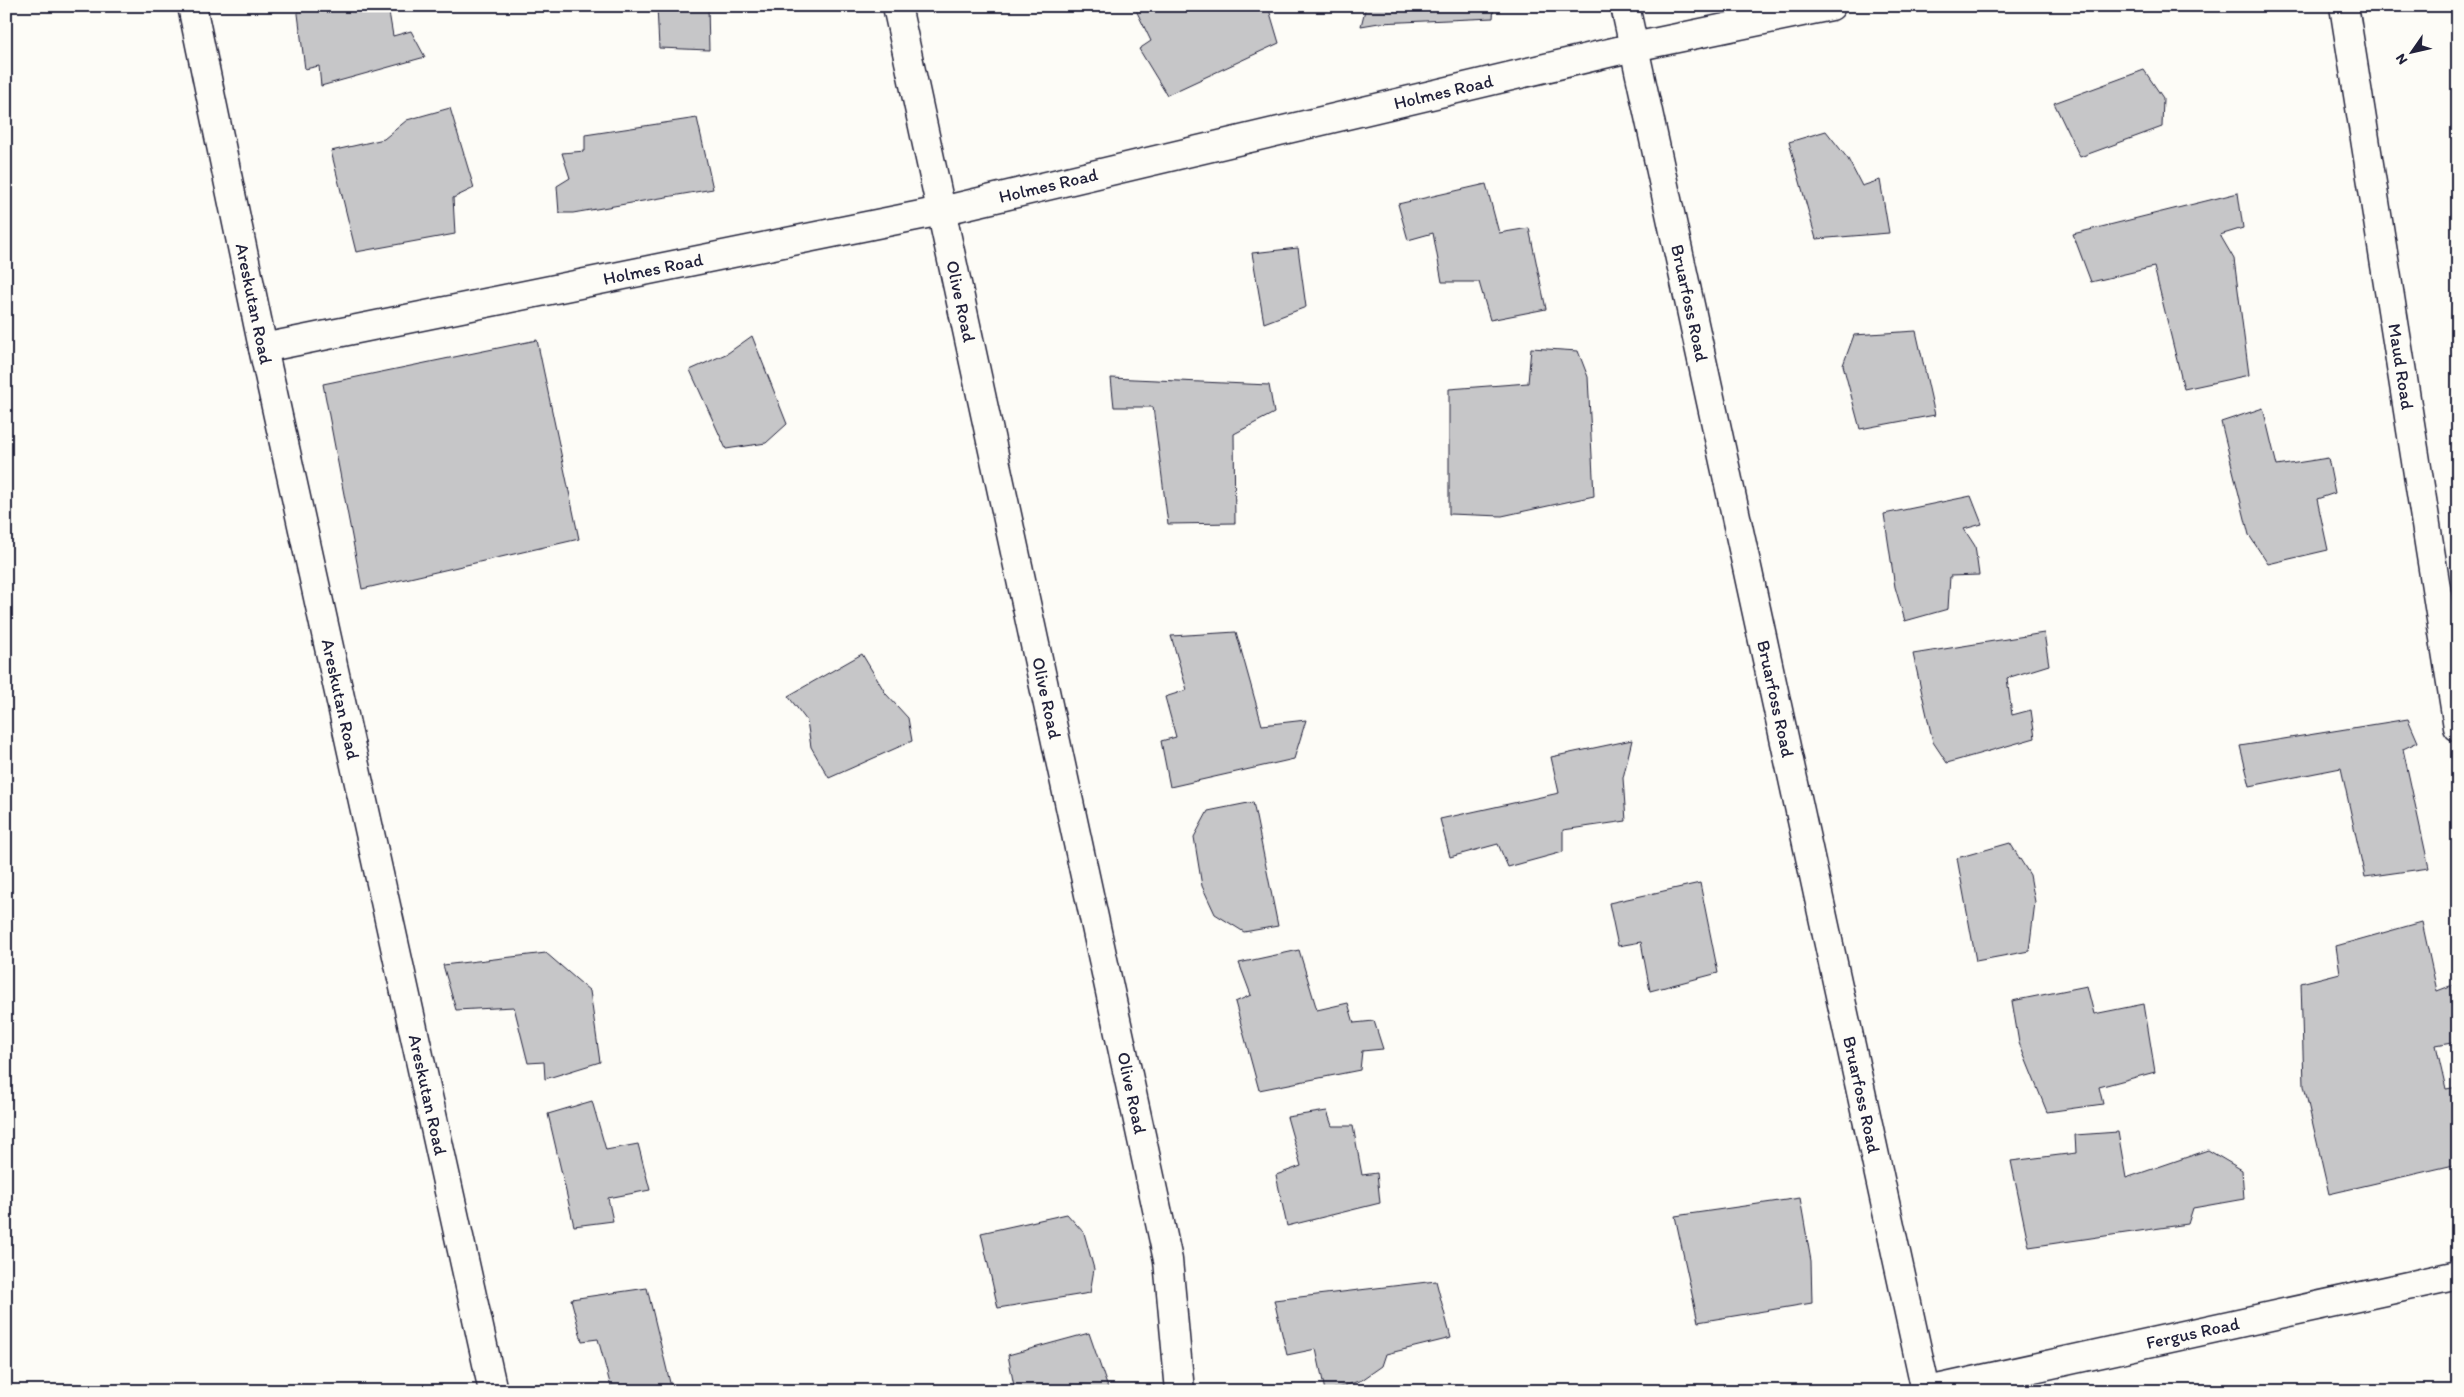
<svg xmlns="http://www.w3.org/2000/svg" width="2464" height="1397" font-family="Itim,sans-serif">
<rect width="100%" height="100%" fill="#fdfcf7"/>
<filter id="ink" filterUnits="userSpaceOnUse"><feTurbulence type="fractalNoise" baseFrequency=".02" numOctaves="2"/><feDisplacementMap in="SourceGraphic" scale="10" xChannelSelector="R" yChannelSelector="G"/><feConvolveMatrix kernelMatrix="1 2 1 2 8 2 1 2 1" color-interpolation-filters="sRGB"/></filter>
<g filter="url(#ink)">
<g fill="#c6c6c8" stroke="#22223b">
<polygon points="297,6 388,6 393,36 411,31 425,57 321,86 319,66 305,69"/>
<polygon points="657,6 708,6 709,50 659,48"/>
<polygon points="1134,6 1268,6 1279,43 1167,95 1139,49 1151,41"/>
<polygon points="1366,6 1494,6 1493,18 1379,23 1361,26"/>
<polygon points="2144,70 2163,98 2162,127 2080,157 2054,103"/>
<polygon points="450,108 474,188 453,198 455,234 356,252 331,151 384,139 407,120"/>
<polygon points="697,118 713,189 573,213 559,213 557,186 570,178 562,153 585,151 585,135"/>
<polygon points="1826,131 1848,159 1862,186 1880,180 1889,233 1816,239 1789,142"/>
<polygon points="1486,184 1499,233 1529,228 1546,309 1490,320 1479,282 1442,282 1433,233 1408,240 1398,204"/>
<polygon points="2238,193 2243,228 2220,235 2234,259 2249,375 2184,389 2154,267 2091,282 2073,234"/>
<polygon points="1298,248 1306,307 1264,323 1252,253"/>
<polygon points="1916,331 1935,415 1860,429 1843,365 1854,335"/>
<polygon points="752,336 787,424 766,443 726,449 690,370 728,353"/>
<polygon points="537,340 579,539 362,589 323,384"/>
<polygon points="1531,348 1578,351 1588,377 1594,496 1502,516 1449,514 1449,389 1528,383"/>
<polygon points="1111,378 1269,385 1274,413 1234,434 1235,523 1168,524 1153,407 1114,407"/>
<polygon points="2263,408 2277,466 2328,458 2335,493 2317,499 2328,550 2268,564 2249,535 2221,422"/>
<polygon points="1971,496 1982,524 1964,529 1975,546 1979,575 1950,576 1948,609 1905,621 1895,587 1884,514"/>
<polygon points="1236,632 1262,725 1306,720 1294,759 1170,787 1161,741 1176,737 1165,697 1187,690 1171,636"/>
<polygon points="2044,633 2049,665 2007,678 2012,715 2031,710 2035,738 1947,763 1933,742 1913,654"/>
<polygon points="862,654 886,694 908,718 912,741 829,778 811,747 807,721 788,696"/>
<polygon points="2408,719 2418,742 2403,749 2429,868 2365,877 2341,768 2250,786 2240,746"/>
<polygon points="1632,740 1623,778 1626,821 1563,830 1563,852 1508,867 1498,844 1450,857 1440,819 1559,793 1551,757"/>
<polygon points="1253,802 1278,926 1244,932 1215,914 1202,886 1194,837 1208,811"/>
<polygon points="2010,843 2030,875 2035,902 2029,951 1976,961 1957,858"/>
<polygon points="1700,883 1718,973 1650,991 1641,942 1618,946 1609,903"/>
<polygon points="2422,922 2437,991 2458,983 2458,1041 2436,1045 2446,1089 2458,1087 2458,1164 2329,1194 2304,1086 2301,983 2340,973 2336,946"/>
<polygon points="1299,950 1317,1010 1348,1003 1354,1023 1374,1021 1383,1049 1362,1051 1360,1070 1259,1090 1235,1002 1251,995 1239,963"/>
<polygon points="546,953 590,991 600,1062 545,1079 544,1062 528,1063 514,1007 456,1010 443,965"/>
<polygon points="2087,986 2094,1014 2144,1004 2155,1072 2099,1087 2103,1104 2047,1112 2019,1043 2012,1001"/>
<polygon points="592,1101 606,1150 638,1144 650,1190 608,1198 613,1221 574,1226 548,1114"/>
<polygon points="1327,1111 1332,1126 1353,1126 1362,1175 1377,1173 1380,1203 1287,1226 1276,1175 1301,1166 1287,1117"/>
<polygon points="2118,1132 2126,1178 2208,1150 2242,1170 2244,1199 2193,1208 2188,1224 2029,1247 2011,1161 2076,1153 2075,1135"/>
<polygon points="1800,1198 1811,1261 1812,1303 1698,1322 1675,1216"/>
<polygon points="1067,1214 1084,1233 1094,1269 1090,1293 998,1308 981,1233"/>
<polygon points="1436,1281 1451,1338 1386,1354 1382,1366 1362,1380 1328,1391 1325,1391 1316,1349 1287,1355 1274,1300"/>
<polygon points="647,1288 672,1391 612,1391 598,1339 582,1341 571,1299"/>
<polygon points="1089,1333 1109,1391 1015,1391 1008,1355"/>
</g>
<g fill="none" stroke-linecap="round" stroke-linejoin="round">
<defs>
<g id="minor">
<path id="s1" d="M192 6 263 348 493 1391"/>
<path id="s2" d="M897 6 1168 1260 1180 1391"/>
<path id="s3" d="M1625 6 1926 1391"/>
<path id="s4" d="M2344 6 2458 727"/>
<path id="s5" d="M263 348 941 211 1634 47 1831 6"/>
<path id="s6" d="M1928 1391 2458 1275"/>
</g>
</defs>
<use href="#minor" stroke="#22223b" stroke-width="31"/>
<use href="#minor" stroke="#fdfcf7" stroke-width="28"/>
</g>
</g>
<g text-anchor="middle" dominant-baseline="central" stroke-width="4.5" stroke-linejoin="round" paint-order="stroke">
<g font-size="18" fill="#22223b" stroke="#fdfcf7">
<text stroke="none"><textPath href="#s5" startOffset="1208">Holmes Road</textPath></text>
<text stroke="none"><textPath href="#s5" startOffset="802">Holmes Road</textPath></text>
<text stroke="none"><textPath href="#s5" startOffset="398">Holmes Road</textPath></text>
<text stroke="none"><textPath href="#s2" startOffset="302">Olive Road</textPath></text>
<text stroke="none"><textPath href="#s1" startOffset="304">Areskutan Road</textPath></text>
<text stroke="none"><textPath href="#s3" startOffset="304">Bruarfoss Road</textPath></text>
<text stroke="none"><textPath href="#s4" startOffset="365">Maud Road</textPath></text>
<text stroke="none"><textPath href="#s2" startOffset="708">Olive Road</textPath></text>
<text stroke="none"><textPath href="#s1" startOffset="709">Areskutan Road</textPath></text>
<text stroke="none"><textPath href="#s3" startOffset="709">Bruarfoss Road</textPath></text>
<text stroke="none"><textPath href="#s2" startOffset="1112">Olive Road</textPath></text>
<text stroke="none"><textPath href="#s1" startOffset="1114">Areskutan Road</textPath></text>
<text stroke="none"><textPath href="#s3" startOffset="1114">Bruarfoss Road</textPath></text>
<text stroke="none"><textPath href="#s6" startOffset="271">Fergus Road</textPath></text>
</g>
</g>
<rect width="2464" height="1397" fill="none" stroke="#fdfcf7" stroke-width="25"/>
<rect x="12" y="12" width="2439" height="1372" fill="none" stroke="#22223b" stroke-width="2" filter="url(#ink)"/>
<g transform="translate(2412 52) rotate(236)" stroke="#fdfcf7" stroke-width="4" paint-order="stroke">
<path d="M0-4L9 19L0 12L-9 19Z" fill="#22223b"/>
<text y="-8" font-size="14" font-weight="bold" text-anchor="middle" fill="#22223b">N</text>
</g>
</svg>
